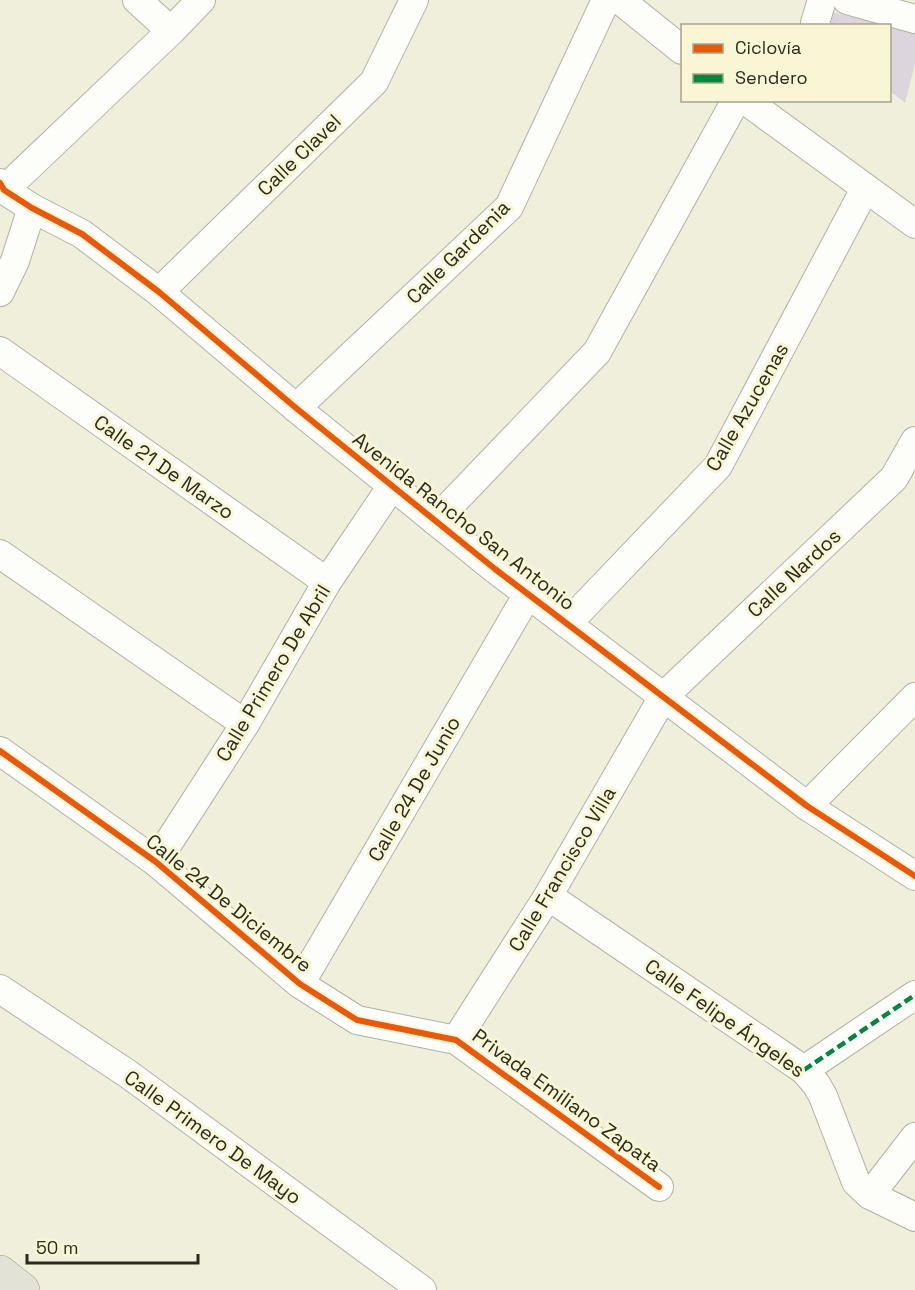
<svg xmlns="http://www.w3.org/2000/svg" width="915" height="1290" font-family="'Space Grotesk',sans-serif">
<rect width="100%" height="100%" fill="#f0efdc"/>
<g fill="#ddd5dd">
<polygon points="832,12 886,25 828,26"/>
<polygon points="890,26 915,33 915,64 905,103 890,91"/>
</g>
<g fill="none" stroke-linecap="round" stroke-linejoin="round">
<defs>
<g id="minor">
<polyline points="137,0 171,31"/>
<polyline points="620,0 682,50"/>
<polyline points="847,0 915,19"/>
<polyline points="815,23 822,0"/>
<polyline points="745,100 915,224"/>
<polyline points="0,183 4,190 32,208 82,234 159,292 296,408 495,569 807,806 915,876"/>
<polyline points="4,190 171,31 201,0"/>
<polyline points="0,292 15,261 32,208"/>
<polyline points="159,292 374,82 414,0"/>
<polyline points="0,351 327,582"/>
<polyline points="296,408 509,207 606,0"/>
<polyline points="435,521 597,352 736,100"/>
<polyline points="0,554 245,724"/>
<polyline points="567,624 718,466 865,189"/>
<polyline points="0,751 156,862 300,984 357,1020 456,1040 659,1187"/>
<polyline points="807,806 915,697"/>
<polyline points="156,862 245,724 327,582 392,486"/>
<polyline points="548,896 804,1070 816,1084 823,1096 856,1182 870,1195 915,1217"/>
<polyline points="300,984 528,594"/>
<polyline points="0,989 128,1074 422,1290"/>
<polyline points="456,1040 548,896 663,697 894,478 915,441"/>
<polyline points="804,1070 915,995"/>
<polyline points="870,1195 915,1137"/>
</g>
<polyline id="major" points="0,1272 23,1290"/>
</defs>
<use href="#minor" stroke="#b2b1a2" stroke-width="30"/>
<use href="#major" stroke="#a1a088" stroke-width="34"/>
<use href="#minor" stroke="#fdfdfa" stroke-width="28"/>
<use href="#major" stroke="#e3e2d7" stroke-width="33"/>
<polyline stroke="#00873e" stroke-width="4.5" stroke-dasharray="9 4.5" stroke-linecap="butt" points="804,1070 915,995"/>
<defs>
<g id="cycleway">
<polyline points="0,183 4,190 32,208 82,234 159,292 296,408 495,569 807,806 915,876"/>
<polyline points="0,751 156,862 300,984 357,1020 456,1040 659,1187"/>
</g>
</defs>
<use href="#cycleway" stroke="#f8f6d4" stroke-width="10"/>
<use href="#cycleway" stroke="#e8590c" stroke-width="6"/>
</g>
<g text-anchor="middle" dominant-baseline="central" stroke-width="6" stroke-linejoin="round" paint-order="stroke">
<g font-size="20" fill="#2a291c" stroke="#f8f6d4">
<text transform="translate(299 155) rotate(-44)">Calle Clavel</text>
<text transform="translate(458 252) rotate(-45)">Calle Gardenia</text>
<text transform="translate(747 407) rotate(-60)">Calle Azucenas</text>
<text transform="translate(164 467) rotate(35)">Calle 21 De Marzo</text>
<text transform="translate(464 521) rotate(38)">Avenida Rancho San Antonio</text>
<text transform="translate(794 573) rotate(-43)">Calle Nardos</text>
<text transform="translate(273 673) rotate(-59)">Calle Primero De Abril</text>
<text transform="translate(414 789) rotate(-60)">Calle 24 De Junio</text>
<text transform="translate(562 869) rotate(-59)">Calle Francisco Villa</text>
<text transform="translate(229 903) rotate(39)">Calle 24 De Diciembre</text>
<text transform="translate(725 1018) rotate(35)">Calle Felipe Ángeles</text>
<text transform="translate(567 1100) rotate(36)">Privada Emiliano Zapata</text>
<text transform="translate(213 1137) rotate(36)">Calle Primero De Mayo</text>
</g>
</g>
<rect x="681" y="24" width="210" height="78" fill="#f8f6d4" stroke="#a6a48a" stroke-width="1.5"/>
<rect x="693" y="44" width="30" height="9" fill="#e8590c" stroke="#a6a48a" stroke-width="1.5"/>
<text x="735" y="54" font-size="18" fill="#2a291c">Ciclovía</text>
<rect x="693" y="74" width="30" height="9" fill="#00873e" stroke="#a6a48a" stroke-width="1.5"/>
<text x="735" y="84" font-size="18" fill="#2a291c">Sendero</text>
<path d="M27 1254v9h171v-9" fill="none" stroke="#2a291c" stroke-width="3"/>
<text x="36" y="1254" font-size="18" fill="#2a291c" stroke="#f8f6d4" stroke-width="4.5" paint-order="stroke">50 m</text>
</svg>
